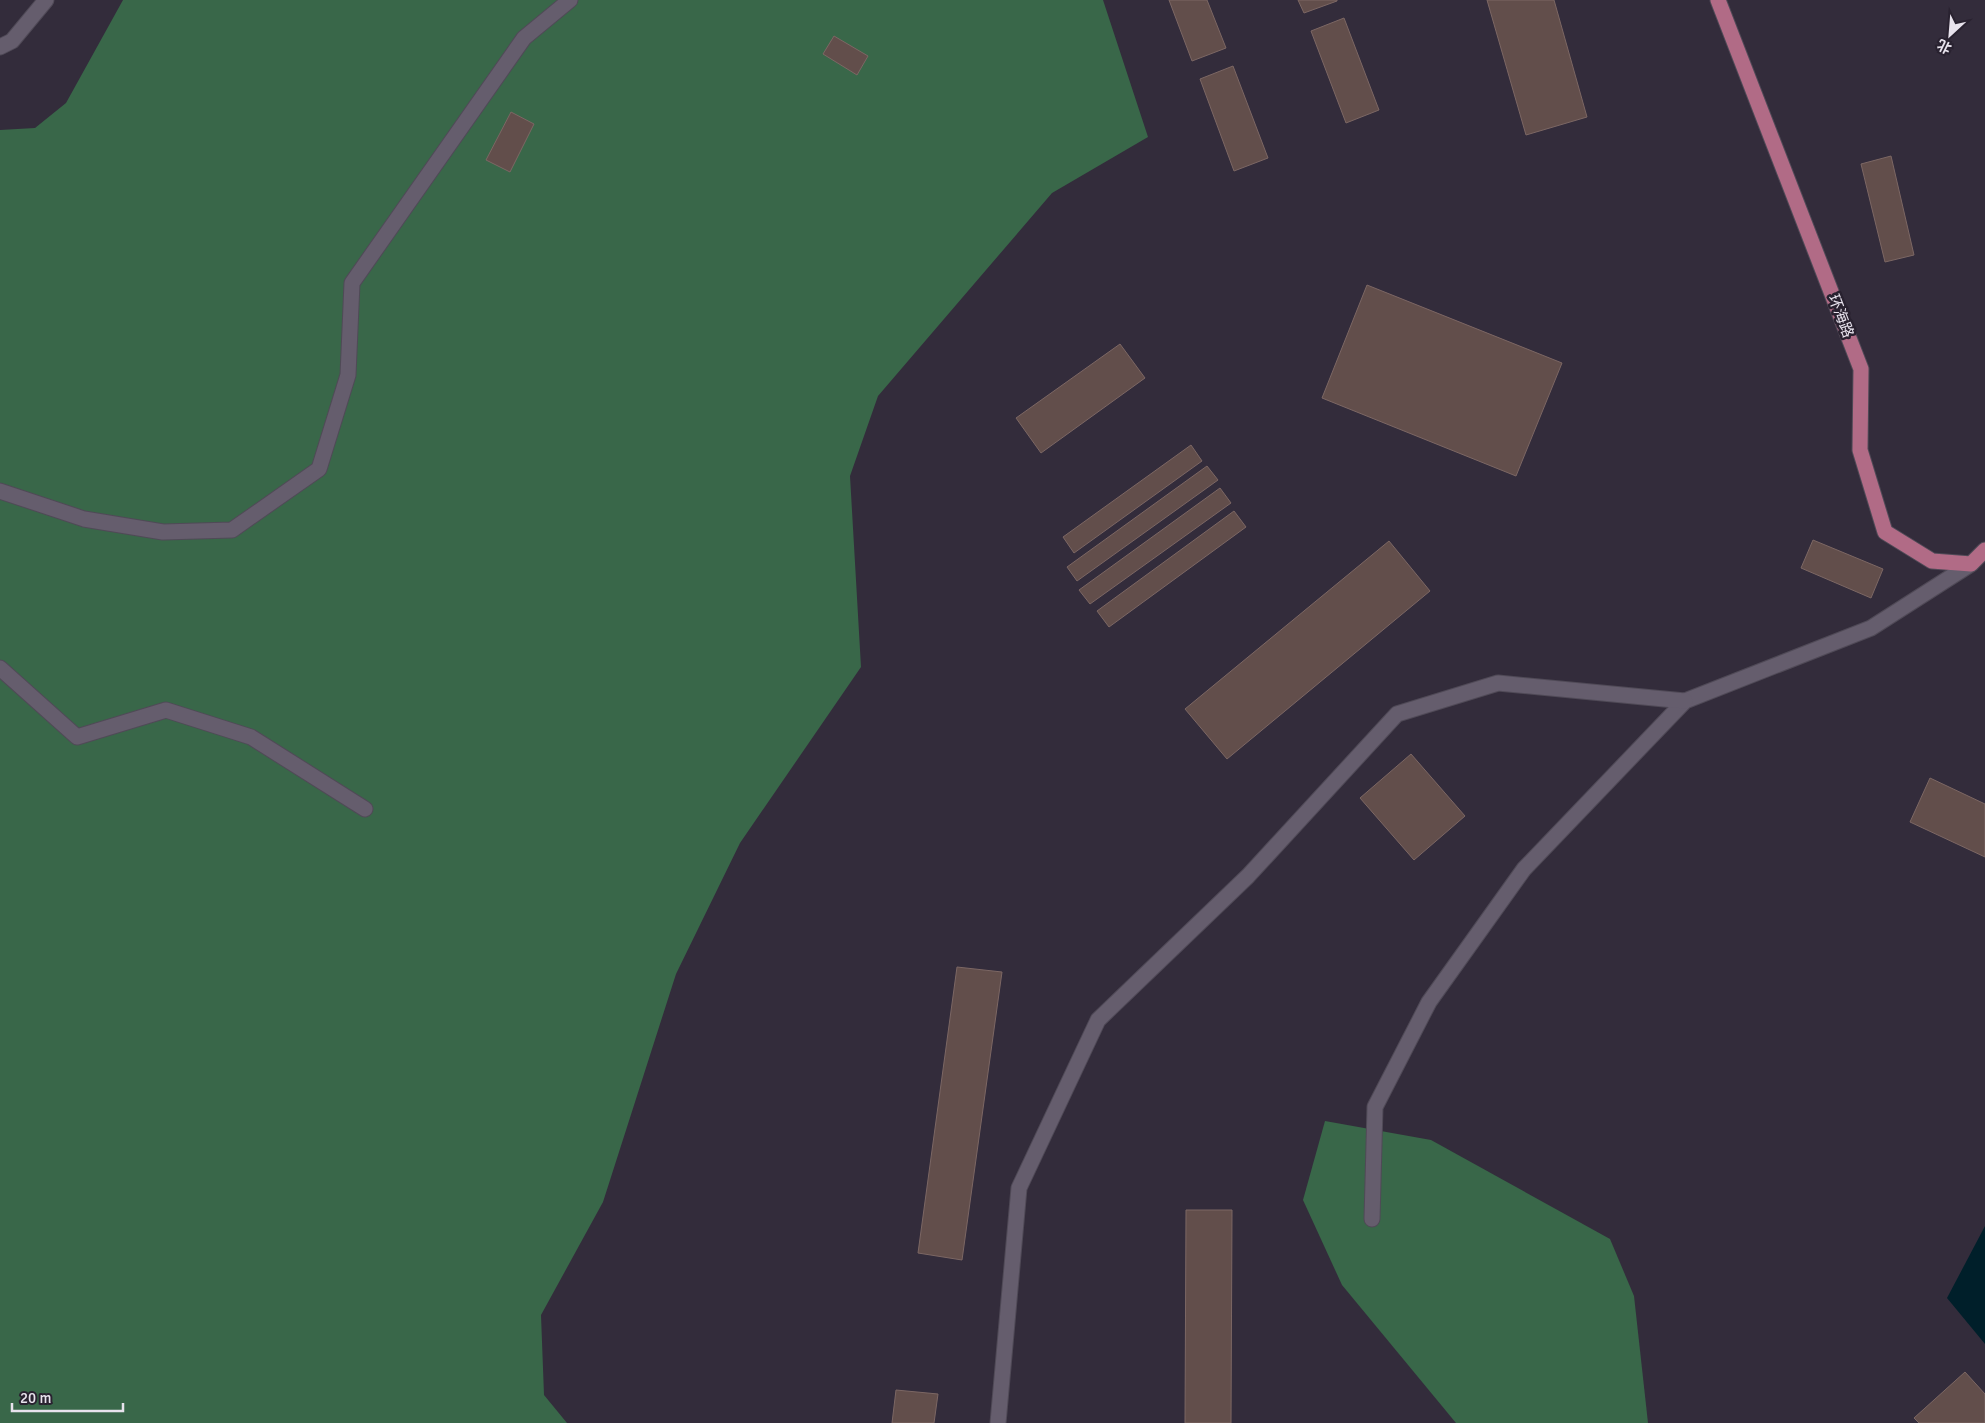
<svg xmlns="http://www.w3.org/2000/svg" width="1985" height="1423" font-family="Signika,'Noto Sans SC',sans-serif">
<rect width="100%" height="100%" fill="#332c3b"/>
<g fill="#396749">
<polygon points="123,0 1103,0 1148,137 1052,193 878,396 850,476 861,667 740,843 676,974 603,1202 541,1315 544,1395 567,1423 0,1423 0,130 35,128 66,103"/>
<polygon points="1325,1121 1431,1140 1610,1239 1634,1296 1648,1423 1456,1423 1342,1285 1303,1200"/>
</g>
<polygon fill="#001f2a" points="1985,1226 1985,1344 1947,1298"/>
<g fill="#624e4b" stroke="#7c6764">
<polygon points="1169,0 1207,0 1226,48 1192,61"/>
<polygon points="1298,0 1337,0 1337,1 1304,13"/>
<polygon points="1487,0 1554,0 1587,117 1526,135"/>
<polygon points="1344,18 1379,110 1346,123 1311,31"/>
<polygon points="834,36 868,56 857,75 823,54"/>
<polygon points="1233,66 1268,158 1234,171 1200,79"/>
<polygon points="511,112 534,124 510,172 486,160"/>
<polygon points="1891,156 1914,255 1885,262 1861,164"/>
<polygon points="1367,285 1562,363 1516,476 1322,398"/>
<polygon points="1120,344 1145,378 1041,453 1016,418"/>
<polygon points="1191,445 1202,461 1074,553 1063,537"/>
<polygon points="1207,466 1218,480 1077,581 1067,567"/>
<polygon points="1220,488 1231,503 1090,604 1079,590"/>
<polygon points="1234,511 1246,527 1109,627 1097,611"/>
<polygon points="1813,540 1883,569 1871,598 1801,568"/>
<polygon points="1389,541 1430,591 1227,759 1185,709"/>
<polygon points="1411,754 1465,816 1414,860 1360,798"/>
<polygon points="1930,778 1985,804 1985,857 1910,822"/>
<polygon points="957,967 1002,972 962,1260 918,1253"/>
<polygon points="1186,1210 1232,1210 1231,1423 1185,1423"/>
<polygon points="1965,1372 1985,1394 1985,1423 1919,1423 1914,1418"/>
<polygon points="896,1390 938,1394 934,1423 892,1423"/>
</g>
<g fill="none" stroke-linecap="round" stroke-linejoin="round">
<defs>
<polyline id="lane" points="1372,1219 1375,1107 1429,1002 1524,869 1685,701 1871,628 1971,564"/>
<g id="street">
<polyline points="0,47 12,41 46,0"/>
<polyline points="0,491 84,519 163,532 232,530 319,469 348,375 352,283 524,38 570,0"/>
<polyline points="0,668 77,737 166,710 251,737 365,809"/>
<polyline points="998,1423 1019,1188 1098,1020 1248,876 1397,714 1498,683 1685,701"/>
</g>
<polyline id="primary" points="1718,0 1861,369 1860,450 1885,532 1932,561 1971,564 1985,550"/>
</defs>
<use href="#lane" stroke="#504a57" stroke-width="17"/>
<use href="#street" stroke="#504a57" stroke-width="17"/>
<use href="#primary" stroke="#504a57" stroke-width="17"/>
<use href="#lane" stroke="#655d6d" stroke-width="15"/>
<use href="#street" stroke="#655d6d" stroke-width="15"/>
<use href="#primary" stroke="#b16b86" stroke-width="15"/>
</g>
<g text-anchor="middle" dominant-baseline="central" stroke-width="5" stroke-linejoin="round" paint-order="stroke">
<g font-size="15" fill="#e8e3ed" stroke="#292230">
<text transform="translate(1841 316) rotate(69)">环海路</text>
</g>
</g>
<g transform="translate(1950 35) rotate(206)" stroke="#292230" stroke-width="4" paint-order="stroke">
<path d="M0-4L9 19L0 12L-9 19Z" fill="#e8e3ed"/>
<text y="-8" font-size="14" font-weight="bold" text-anchor="middle" fill="#e8e3ed">北</text>
</g>
<path d="M12 1403v8h111v-8" fill="none" stroke="#e8e3ed" stroke-width="2.5"/>
<text x="20" y="1403" font-size="15" fill="#e8e3ed" stroke="#292230" stroke-width="4" paint-order="stroke">20 m</text>
</svg>
